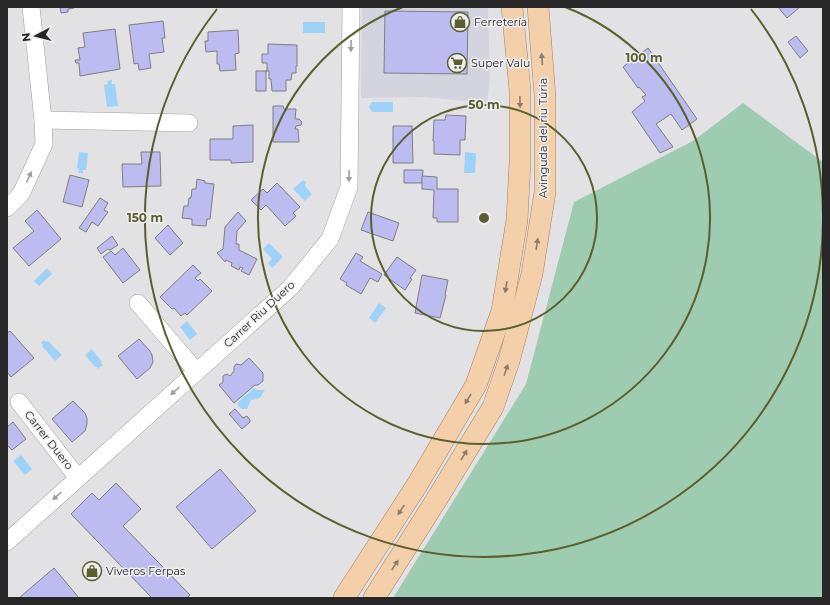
<svg xmlns="http://www.w3.org/2000/svg" width="830" height="605" font-family="Montserrat,sans-serif">
<rect width="100%" height="100%" fill="#e2e2e5"/>
<polygon fill="#d4d4de" points="362,7 488,7 490,77 487,103 423,97 361,98"/>
<polygon fill="#9eccb0" points="743,103 823,162 823,598 393,598 526,384 574,202 693,141"/>
<g fill="#9fd2f8">
<rect x="303" y="22" width="22" height="11"/>
<polygon points="112,80 112,84 115,84 118,106 107,107 104,85 108,84 107,81"/>
<polygon points="372,102 393,102 393,112 372,112 369,107"/>
<polygon points="79,152 88,153 86,170 83,170 83,173 78,173 79,169 77,168"/>
<polygon points="465,152 476,153 475,173 464,173"/>
<polygon points="303,180 306,182 305,186 312,194 305,201 293,189"/>
<polygon points="269,243 283,257 272,268 268,263 272,259 263,249"/>
<polygon points="47,268 52,274 39,286 34,281"/>
<polygon points="379,303 386,308 375,323 369,318"/>
<polygon points="187,321 197,334 190,340 180,327"/>
<polygon points="44,340 46,342 48,341 62,355 55,361 42,346 43,345 41,343"/>
<polygon points="92,349 102,362 101,363 103,365 98,369 97,367 95,367 85,355"/>
<polygon points="254,388 258,390 265,390 260,398 251,400 247,409 242,409 238,406 237,403"/>
<polygon points="21,455 32,469 25,475 13,461"/>
</g>
<g fill="#bcbcf1" stroke="#7e7e81">
<polygon points="60,7 74,7 74,8 68,9 68,12 61,13"/>
<polygon points="778,7 800,7 787,18"/>
<polygon points="385,11 468,12 467,74 384,73"/>
<polygon points="163,21 165,38 162,38 164,52 149,54 151,68 139,70 138,63 134,64 129,25"/>
<polygon points="115,29 120,69 80,76 79,63 76,63 75,60 80,60 78,48 85,47 83,33"/>
<polygon points="238,30 239,53 235,54 236,70 220,71 219,64 217,64 217,51 206,52 205,41 208,41 208,32"/>
<polygon points="796,36 808,51 800,58 788,42"/>
<polygon points="268,44 297,45 297,66 296,66 296,73 292,73 291,80 286,80 286,91 272,91 271,79 269,79 269,71 266,71 266,91 256,91 256,71 267,71 267,63 262,63 262,54 268,54"/>
<polygon points="648,48 697,119 682,130 671,114 656,124 673,147 660,153 632,112 645,101 642,97 646,95 639,87 638,88 623,67"/>
<polygon points="273,106 283,106 284,109 296,109 295,119 299,119 302,122 301,125 296,126 295,129 298,129 299,142 273,142"/>
<polygon points="446,115 466,116 465,140 460,140 460,155 434,154 434,141 433,141 434,120 445,120"/>
<polygon points="253,125 253,162 231,163 231,160 210,160 210,139 233,139 233,126"/>
<polygon points="393,126 412,126 413,163 393,163"/>
<polygon points="141,152 160,152 161,186 123,187 122,164 142,164"/>
<polygon points="404,170 423,170 422,183 404,183"/>
<polygon points="70,175 89,180 82,207 63,202"/>
<polygon points="422,176 437,177 437,189 458,189 458,222 437,222 437,218 433,218 434,190 422,189"/>
<polygon points="197,179 205,181 205,183 214,184 210,219 207,219 206,226 192,225 192,219 182,218 184,206 188,206 189,198 191,198 192,189 196,189"/>
<polygon points="277,183 300,207 293,213 296,216 285,226 266,205 261,210 251,200 263,189 267,193"/>
<polygon points="100,198 108,203 104,210 108,212 98,226 92,222 86,232 79,228"/>
<polygon points="37,210 61,239 29,266 13,248 34,231 25,221"/>
<polygon points="238,212 246,221 237,231 236,244 239,244 239,250 257,259 249,275 241,271 243,268 240,267 239,270 231,266 232,263 226,260 225,262 217,253 223,249 225,227"/>
<polygon points="368,212 399,223 393,241 361,230"/>
<polygon points="168,225 183,243 170,255 155,238"/>
<polygon points="112,236 118,245 110,250 108,249 101,254 97,248"/>
<polygon points="123,248 140,270 123,283 103,257 111,251 115,255"/>
<polygon points="356,253 363,257 360,261 382,274 378,282 370,278 361,294 346,285 347,283 340,279"/>
<polygon points="397,257 416,270 410,278 412,279 405,290 384,275"/>
<polygon points="193,265 201,273 195,278 198,281 200,279 212,291 187,315 185,313 181,316 174,308 172,309 160,297"/>
<polygon points="422,275 448,280 445,295 446,295 440,318 415,313"/>
<polygon points="10,331 34,358 11,377 7,372 7,333"/>
<polygon points="139,339 150,351 152,355 153,362 150,368 137,379 118,356"/>
<polygon points="249,358 263,373 263,381 258,385 255,385 234,403 219,385 223,382 223,376 227,374 230,376 234,371 234,367 236,364 241,365"/>
<polygon points="73,401 85,413 87,418 87,424 85,431 72,442 52,419"/>
<polygon points="235,409 243,418 247,416 250,420 250,422 242,429 229,414"/>
<polygon points="13,422 26,439 12,450 7,445 7,427"/>
<polygon points="220,469 256,511 212,549 176,507"/>
<polygon points="116,483 141,509 123,526 190,595 187,598 152,598 71,514 92,493 99,500"/>
<polygon points="54,568 79,598 19,598"/>
</g>
<g fill="none" stroke-linecap="round" stroke-linejoin="round">
<defs>
<g id="minor">
<polyline points="43,120 189,123"/>
<polyline points="7,208 21,194 44,144 43,120 31,7"/>
<polyline points="138,303 196,371"/>
<polyline points="19,402 78,478"/>
<polyline points="7,542 290,288 330,239 349,187 351,7"/>
</g>
<g id="major">
<polyline points="344,598 417,485 476,385 502,311 517,220 520,162 520,90 512,7"/>
<polyline points="374,598 435,502 493,407 509,361 532,274 545,192 545,97 538,7"/>
</g>
</defs>
<use href="#minor" stroke="#9f9fa2" stroke-width="18"/>
<use href="#major" stroke="#a68158" stroke-width="22"/>
<use href="#minor" stroke="#fff" stroke-width="17"/>
<use href="#major" stroke="#f3d0aa" stroke-width="21"/>
</g>
<defs><path id="oneway-solid" d="M-6-.8H1V-3.2L6.5 0L1 3.2V.8H-6Z"/></defs>
<g fill="#9e9e9e">
<use href="#oneway-solid" transform="translate(351 46) rotate(91)"/>
<use href="#oneway-solid" transform="translate(349 176) rotate(91)"/>
<use href="#oneway-solid" transform="translate(29 177) rotate(-66)"/>
<use href="#oneway-solid" transform="translate(175 391) rotate(138)"/>
<use href="#oneway-solid" transform="translate(57 496) rotate(138)"/>
</g>
<g fill="#8d7c69">
<use href="#oneway-solid" transform="translate(542 59) rotate(-94)"/>
<use href="#oneway-solid" transform="translate(520 102) rotate(89)"/>
<use href="#oneway-solid" transform="translate(537 244) rotate(-81)"/>
<use href="#oneway-solid" transform="translate(506 287) rotate(100)"/>
<use href="#oneway-solid" transform="translate(506 370) rotate(-71)"/>
<use href="#oneway-solid" transform="translate(468 399) rotate(121)"/>
<use href="#oneway-solid" transform="translate(464 455) rotate(-59)"/>
<use href="#oneway-solid" transform="translate(401 510) rotate(123)"/>
<use href="#oneway-solid" transform="translate(395 565) rotate(-57)"/>
</g>
<g fill="none" stroke="#5a5f2d" stroke-width="2">
<circle cx="484" cy="218" r="113"/>
<path d="M565 7A226 226 0 1 1 403 7"/>
<path d="M823 221A339 339 0 1 1 217 9M751 9A339 339 0 0 1 823 215"/>
</g>
<defs>
<symbol id="shop-ring" viewBox="-11 -11 22 22"><circle r="9.5" fill="#efeff2" stroke="#5a5f2d" stroke-width="1.5"/><path d="M-5-2.5h2.3a2.7 3.5 0 0 1 5.4 0H5L5.5 6h-11ZM-1.5-2.5h3a1.5 2.3 0 0 0-3 0Z" fill="#5a5f2d"/></symbol>
<symbol id="supermarket-ring" viewBox="-11 -11 22 22"><circle r="9.5" fill="#efeff2" stroke="#5a5f2d" stroke-width="1.5"/><path d="M-6-5.5h2.5l.6 2H6L4.5 2H-2.5L-4.4-4H-6ZM-1.5 3.2a1.3 1.3 0 1 0 .1 0ZM3 3.2a1.3 1.3 0 1 0 .1 0Z" fill="#5a5f2d"/></symbol>
</defs>
<g fill-rule="evenodd">
<use href="#shop-ring" x="449" y="11" width="22" height="22"/>
<use href="#supermarket-ring" x="446" y="52" width="22" height="22"/>
<use href="#shop-ring" x="81" y="560" width="22" height="22"/>
</g>
<g text-anchor="middle" dominant-baseline="central" stroke-width="3" stroke-linejoin="round" paint-order="stroke">
<g font-size="11" fill="#272728" stroke="#efeff2" text-anchor="start">
<text x="474" y="22">Ferretería</text>
<text x="471" y="63">Super Valu</text>
<text x="106" y="571">Viveros Ferpas</text>
</g>
<g font-size="11" fill="#272728" stroke="#efeff2">
<text transform="translate(543 138) rotate(-90)">Avinguda del riu Túria</text>
<text transform="translate(259 314) rotate(-43)">Carrer Riu Duero</text>
<text transform="translate(49 440) rotate(52)">Carrer Duero</text>
</g>
</g>
<circle cx="484" cy="218" r="6" fill="#5a5f2d" stroke="#efeff2" stroke-width="2"/>
<g font-size="12" text-anchor="middle" font-weight="bold" fill="#5a5f2d" stroke="#efeff2" stroke-width="3" stroke-linejoin="round" paint-order="stroke">
<text x="644" y="62">100 m</text>
<text x="484" y="109">50 m</text>
<text x="145" y="222">150 m</text>
</g>
<rect width="830" height="605" fill="none" stroke="#272728" stroke-width="16"/>
<g transform="translate(36 36) rotate(263)" stroke="#efeff2" stroke-width="3" paint-order="stroke">
<path d="M0-3L7 15L0 10L-7 15Z" fill="#272728"/>
<text y="-6" font-size="11" font-weight="bold" text-anchor="middle" fill="#272728">N</text>
</g>
</svg>
